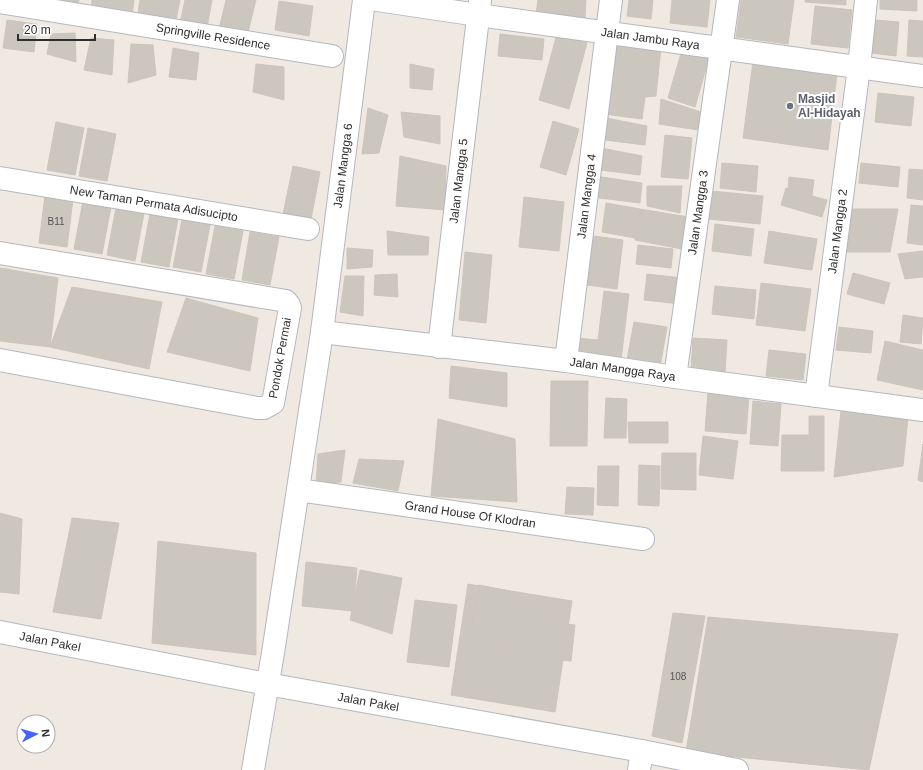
<svg xmlns="http://www.w3.org/2000/svg" width="923" height="770" font-family="Helvetica,sans-serif">
<rect width="100%" height="100%" fill="#efe9e1"/>
<g fill="#cbc7bf" stroke="#cbc5ba">
<polygon points="20,0 79,0 77,9"/>
<polygon points="92,0 134,0 132,16 91,10"/>
<polygon points="140,0 180,0 176,20 138,13"/>
<polygon points="185,0 212,0 207,28 180,23"/>
<polygon points="226,0 256,0 247,36 219,29"/>
<polygon points="538,0 586,0 585,18 536,14"/>
<polygon points="629,0 653,0 651,19 627,16"/>
<polygon points="672,0 710,0 707,27 670,23"/>
<polygon points="741,0 794,0 788,44 736,37"/>
<polygon points="805,0 846,0 846,5 805,2"/>
<polygon points="880,0 917,0 917,11 880,9"/>
<polygon points="279,1 313,6 309,36 275,30"/>
<polygon points="815,6 852,10 848,48 811,44"/>
<polygon points="7,20 37,24 34,52 3,48"/>
<polygon points="875,20 899,22 896,56 871,53"/>
<polygon points="909,20 923,21 923,57 907,56"/>
<polygon points="75,33 76,62 47,54 51,34"/>
<polygon points="500,34 544,39 542,60 498,56"/>
<polygon points="557,34 587,43 569,109 539,100"/>
<polygon points="91,38 114,40 112,75 84,70"/>
<polygon points="612,42 661,47 656,96 645,97 642,119 604,114"/>
<polygon points="131,44 153,45 156,75 128,83"/>
<polygon points="173,48 199,53 196,80 169,77"/>
<polygon points="682,50 709,58 695,107 668,98"/>
<polygon points="753,62 837,73 828,150 743,138"/>
<polygon points="256,64 284,67 284,100 253,92"/>
<polygon points="410,64 434,69 432,90 410,88"/>
<polygon points="878,93 914,97 911,126 875,122"/>
<polygon points="661,99 701,112 698,130 659,124"/>
<polygon points="368,108 388,115 379,153 362,154"/>
<polygon points="401,112 440,116 440,144 404,137"/>
<polygon points="601,117 647,126 645,145 597,139"/>
<polygon points="553,121 579,129 566,175 540,167"/>
<polygon points="56,122 84,128 75,175 47,170"/>
<polygon points="88,128 116,134 107,181 79,176"/>
<polygon points="665,135 692,138 688,179 661,177"/>
<polygon points="596,147 642,156 640,175 592,169"/>
<polygon points="400,156 446,166 445,210 396,206"/>
<polygon points="722,163 758,166 756,192 720,188"/>
<polygon points="861,163 900,167 898,187 859,183"/>
<polygon points="293,166 320,172 311,219 283,214"/>
<polygon points="909,169 923,170 923,200 907,198"/>
<polygon points="595,176 642,183 640,203 592,197"/>
<polygon points="789,177 814,180 812,196 827,200 822,217 781,205 786,188 788,189"/>
<polygon points="647,186 682,186 680,213 647,206"/>
<polygon points="711,191 763,196 760,224 708,219"/>
<polygon points="45,195 73,199 67,247 39,243"/>
<polygon points="524,197 564,202 559,251 519,247"/>
<polygon points="83,201 111,207 102,254 74,249"/>
<polygon points="606,203 640,209 635,238 602,232"/>
<polygon points="911,205 923,206 923,245 907,243"/>
<polygon points="116,208 144,213 135,261 107,255"/>
<polygon points="640,209 688,217 682,249 635,240"/>
<polygon points="851,209 898,209 890,252 844,252"/>
<polygon points="150,214 178,219 169,267 141,262"/>
<polygon points="182,220 210,225 201,272 173,267"/>
<polygon points="715,224 754,229 751,256 712,251"/>
<polygon points="215,226 243,231 234,279 206,274"/>
<polygon points="387,231 429,237 428,255 388,255"/>
<polygon points="769,231 817,239 812,270 764,263"/>
<polygon points="250,232 279,237 270,285 242,280"/>
<polygon points="586,235 623,240 617,289 580,284"/>
<polygon points="638,245 673,249 671,268 636,264"/>
<polygon points="347,248 373,250 372,267 347,269"/>
<polygon points="923,251 923,277 905,279 898,254"/>
<polygon points="465,252 492,255 486,323 459,320"/>
<polygon points="0,268 58,278 50,347 0,341"/>
<polygon points="853,273 890,283 884,304 847,294"/>
<polygon points="397,274 398,297 374,295 375,275"/>
<polygon points="647,274 682,278 680,304 644,300"/>
<polygon points="345,276 364,276 363,316 340,312"/>
<polygon points="761,283 811,289 805,331 756,325"/>
<polygon points="715,286 756,290 754,319 712,314"/>
<polygon points="72,287 162,302 149,369 50,347"/>
<polygon points="604,291 629,294 621,360 574,353 576,338 598,340"/>
<polygon points="186,298 258,318 250,371 167,352"/>
<polygon points="903,315 923,318 921,344 900,342"/>
<polygon points="634,322 667,327 660,367 627,360"/>
<polygon points="839,327 873,331 871,353 836,350"/>
<polygon points="693,338 727,340 725,373 691,371"/>
<polygon points="885,341 923,350 923,390 877,380"/>
<polygon points="769,350 806,354 803,380 766,376"/>
<polygon points="451,366 507,373 507,407 449,398"/>
<polygon points="551,381 588,381 587,446 550,446"/>
<polygon points="708,392 749,395 746,434 705,431"/>
<polygon points="606,398 627,399 626,438 604,438"/>
<polygon points="753,401 781,404 778,446 750,444"/>
<polygon points="841,411 908,418 903,466 834,477"/>
<polygon points="809,416 824,416 824,471 781,471 782,435 809,435"/>
<polygon points="438,419 515,439 517,502 431,496"/>
<polygon points="628,422 668,422 668,443 629,443"/>
<polygon points="703,436 738,441 733,479 699,475"/>
<polygon points="923,444 923,482 918,480"/>
<polygon points="345,450 341,482 316,484 318,454"/>
<polygon points="662,453 696,453 696,490 661,489"/>
<polygon points="359,459 404,461 398,491 353,483"/>
<polygon points="639,465 660,466 659,506 638,505"/>
<polygon points="598,466 619,466 618,506 597,505"/>
<polygon points="567,487 594,488 593,515 565,514"/>
<polygon points="0,513 22,519 19,594 0,592"/>
<polygon points="72,518 119,523 101,619 53,612"/>
<polygon points="158,541 256,553 256,655 152,643"/>
<polygon points="306,562 357,568 353,611 302,606"/>
<polygon points="360,570 402,578 392,634 350,620"/>
<polygon points="468,584 572,601 555,712 451,695"/>
<polygon points="479,585 514,592 508,648 471,629"/>
<polygon points="415,600 457,605 449,667 407,662"/>
<polygon points="673,613 705,616 682,743 652,736"/>
<polygon points="708,617 898,634 869,770 686,752"/>
<polygon points="540,621 575,625 571,661 537,658"/>
</g>
<g fill="none" stroke-linecap="round" stroke-linejoin="round">
<defs>
<g id="minor">
<path id="s1" d="M377 0 478 15 923 76"/>
<path id="s2" d="M0 2 332 56"/>
<path id="s3" d="M0 178 308 229"/>
<polyline points="0,253 286,301 289,305 290,308 273,403 264,408 257,408 0,360"/>
<path id="s4" d="M322 332 566 361 675 377 923 410"/>
<path id="s5" d="M439 347 480 1"/>
<path id="s6" d="M566 361 611 0"/>
<path id="s7" d="M675 377 728 0"/>
<path id="s8" d="M816 396 859 67 866 0"/>
<path id="s9" d="M298 490 643 539"/>
<path id="s10" d="M0 632 267 684 642 751 737 770"/>
<path id="s11" d="M253 770 273 653 322 332 364 0"/>
<polyline points="639,770 642,751"/>
</g>
</defs>
<use href="#minor" stroke="#b4b7c1" stroke-width="24"/>
<use href="#minor" stroke="#fff" stroke-width="22"/>
</g>
<circle fill="#6b7280" stroke="#fff" stroke-width="1.5" cx="790" cy="106" r="4"/>
<g text-anchor="middle" dominant-baseline="central" stroke-width="4" stroke-linejoin="round" paint-order="stroke">
<g font-size="10" fill="#555452">
<text x="56" y="221">B11</text>
<text x="678" y="676">108</text>
</g>
<g font-size="12" fill="#2e2e2e" stroke="#fff">
<text stroke="none"><textPath href="#s2" startOffset="216">Springville Residence</textPath></text>
<text stroke="none"><textPath href="#s1" startOffset="276">Jalan Jambu Raya</textPath></text>
<text stroke="none"><textPath href="#s11" startOffset="611">Jalan Mangga 6</textPath></text>
<text stroke="none"><textPath href="#s5" startOffset="167">Jalan Mangga 5</textPath></text>
<text stroke="none"><textPath href="#s6" startOffset="166">Jalan Mangga 4</textPath></text>
<text stroke="none"><textPath href="#s3" startOffset="156">New Taman Permata Adisucipto</textPath></text>
<text stroke="none"><textPath href="#s7" startOffset="166">Jalan Mangga 3</textPath></text>
<text stroke="none"><textPath href="#s8" startOffset="166">Jalan Mangga 2</textPath></text>
<text transform="translate(280 358) rotate(-80)">Pondok Permai</text>
<text stroke="none"><textPath href="#s4" startOffset="303">Jalan Mangga Raya</textPath></text>
<text stroke="none"><textPath href="#s9" startOffset="174">Grand House Of Klodran</textPath></text>
<text stroke="none"><textPath href="#s10" startOffset="51">Jalan Pakel</textPath></text>
<text stroke="none"><textPath href="#s10" startOffset="375">Jalan Pakel</textPath></text>
</g>
<g font-size="12" font-weight="bold" fill="#5b616d" stroke="#fff" text-anchor="start">
<text x="798" y="99">Masjid<tspan x="798" dy="14">Al-Hidayah</tspan></text>
</g>
</g>
<g transform="translate(36 734) rotate(84)"><circle r="19" fill="#ffffff" stroke="#ababab"/>
<path d="M0-3L7 15L0 10L-7 15Z" fill="#4264fb"/>
<text y="-6" font-size="11" font-weight="bold" text-anchor="middle" fill="#2e2e2e">N</text>
</g>
<path d="M18 34v6h77v-6" fill="none" stroke="#2e2e2e" stroke-width="2"/>
<text x="24" y="34" font-size="12" fill="#2e2e2e" stroke="#ffffff" stroke-width="3" paint-order="stroke">20 m</text>
</svg>
